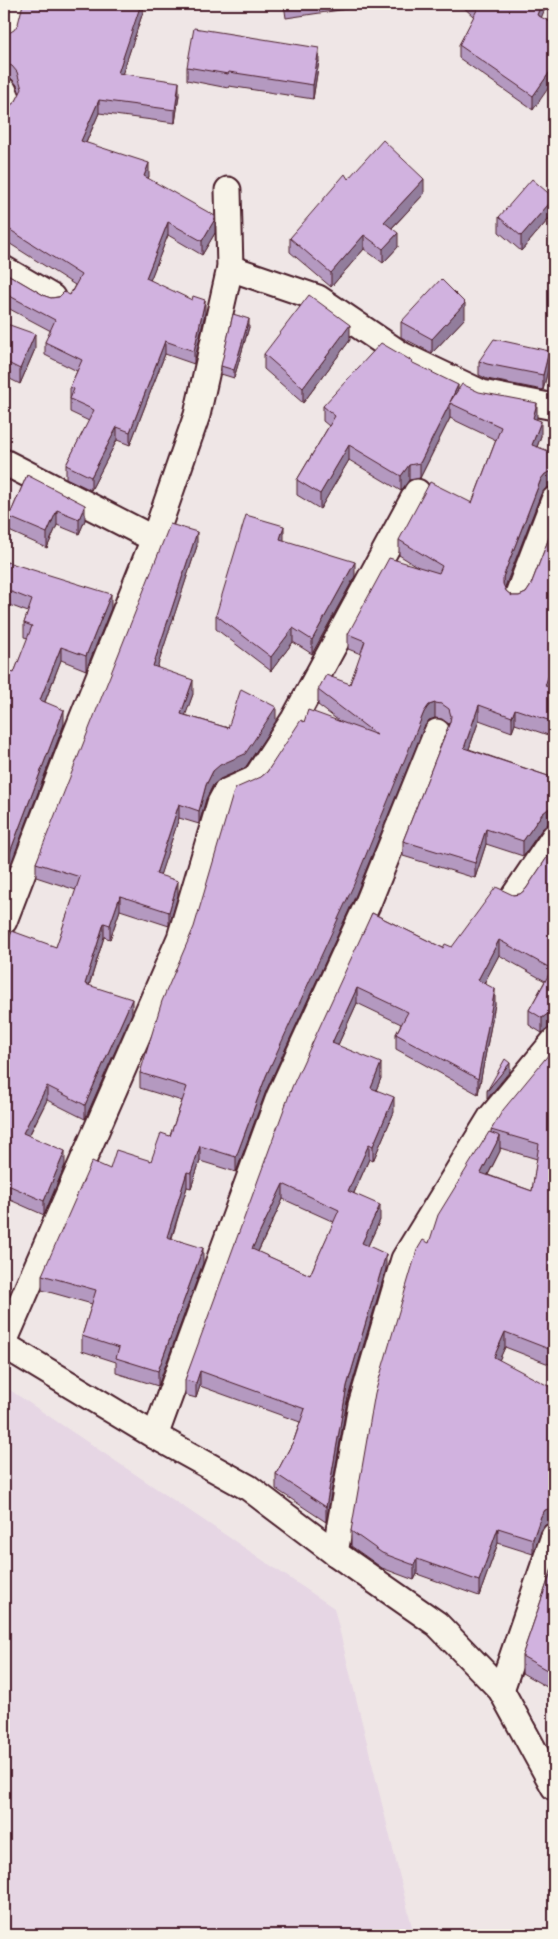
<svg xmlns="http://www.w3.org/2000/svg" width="558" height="1939" font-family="Mynerve,sans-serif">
<rect width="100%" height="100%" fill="#efe6e6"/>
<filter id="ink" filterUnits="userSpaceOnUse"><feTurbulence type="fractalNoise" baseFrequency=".02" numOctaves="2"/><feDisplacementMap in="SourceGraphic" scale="10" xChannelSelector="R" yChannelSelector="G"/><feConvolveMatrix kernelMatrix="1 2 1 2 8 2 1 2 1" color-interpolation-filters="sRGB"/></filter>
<g filter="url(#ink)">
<polygon fill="#e6d6e4" points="4,1386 334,1608 414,1935 4,1935"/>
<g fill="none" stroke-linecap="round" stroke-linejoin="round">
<defs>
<g id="minor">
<polyline points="4,33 12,4"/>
<polyline points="4,91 8,100 4,106"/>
<polyline points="230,268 318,298 402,355 482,393 554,407"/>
<polyline points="4,269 52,297"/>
<polyline points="4,462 154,539"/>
<polyline points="517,597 554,500"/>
<polyline points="514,896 554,837"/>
<polyline points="4,921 72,744 154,539 197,415 230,268 228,190"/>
<polyline points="4,1342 180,938 220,803 226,792 255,779 294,719 417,492"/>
<polyline points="4,1345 155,1436 249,1488 335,1553 437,1624 501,1690 554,1787"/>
<polyline points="155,1436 279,1097 368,903 437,732"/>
<polyline points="335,1553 361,1405 404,1259 491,1117 554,1041"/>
<polyline points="501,1690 554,1536"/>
</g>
</defs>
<use href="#minor" stroke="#4a1f2b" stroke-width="29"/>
<use href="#minor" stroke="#f7f3e8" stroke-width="25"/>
</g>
<g fill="#b499c0" stroke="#4a1f2b" fill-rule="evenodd">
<polygon points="143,4 143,12 122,74 179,95 175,123 99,113 86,143 149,176 148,179 215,233 202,255 168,235 150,280 205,313 194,364 165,354 130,445 117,440 91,490 66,478 66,465 89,421 70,412 70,387 77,371 45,355 45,342 51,331 4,306 4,272 45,296 51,298 70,295 75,285 4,240 4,107 10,106 16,101 20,94 17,85 12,79 6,77 4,77 4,34 7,34"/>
<polygon points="284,4 347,4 347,9 286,18"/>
<polygon points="460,4 547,4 541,17 533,110 459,58 459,45 474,17"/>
<polygon points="319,61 313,99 229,86 228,88 187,80 187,67"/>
<polygon points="348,179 424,194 392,228 398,247 383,263 364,249 331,287 290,252 290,238"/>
<polygon points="554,213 521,251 499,232 499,217"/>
<polygon points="465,318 432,353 401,337 401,322"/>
<polygon points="4,323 35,349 20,384 4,376"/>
<polygon points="249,327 234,378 221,374 221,366"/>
<polygon points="350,340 303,403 264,369 264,354"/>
<polygon points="479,361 549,366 543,390 487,379 479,375"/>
<polygon points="412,363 458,390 536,419 541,436 537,447 554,453 554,486 552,486 545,489 541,494 505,589 506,591 512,596 519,596 526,593 530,587 554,525 554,675 550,687 554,688 554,737 515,724 512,732 479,720 469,749 554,778 554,823 548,824 542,829 523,856 486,844 475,878 403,856 403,841 449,725 449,724 442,719 435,718 429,720 424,727 355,897 266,1091 236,1172 200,1161 191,1188 187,1187 172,1238 203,1263 158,1386 116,1373 116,1362 82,1351 82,1336 92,1304 42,1290 42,1275 110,1169 151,1161 170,1136 182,1101 140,1088 140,1073 261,777 267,772 304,722 339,721 318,705 318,690 350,684 361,654 348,649 348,634 418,567 399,555 399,540 472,503 496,440 450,418 420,478 409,480 401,491 349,460 320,509 297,495 297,480 329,426 323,421 323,406"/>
<polygon points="27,475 85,520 79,534 57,525 47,548 9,531 9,517"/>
<polygon points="283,540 355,576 312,654 293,642 271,671 216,629 216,615"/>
<polygon points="197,546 157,667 193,694 185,715 228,728 276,721 245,768 220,779 213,785 206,799 199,824 179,818 160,875 178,895 169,926 120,910 110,939 104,937 89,986 132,1013 85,1119 47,1100 29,1136 65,1165 44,1215 8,1199 4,1210 4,954 56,947 76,890 36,877 36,863"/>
<polygon points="4,570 111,608 86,670 61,660 45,702 64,724 4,882 4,669 14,673 28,638 24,637 24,623 28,612 4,603"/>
<path d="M554 847V1027L549 1028 542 1033 529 1025V1010L545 981 499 955 484 983 495 1004 478 1094 396 1049V1034L401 1024 357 1003 338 1045 381 1078 376 1090 394 1112 373 1161 369 1159 354 1193 380 1220 368 1246 386 1269 347 1401 326 1522 276 1489V1474L294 1440 300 1422 200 1386 196 1398 185 1395V1380L372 913 443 948 452 947 513 895 520 894 526 889ZM283 1199 334 1222 310 1275 258 1252Z"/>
<path d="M554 1048V1366L505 1347 499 1360 554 1522 545 1525 541 1531 533 1554 498 1543 479 1596 417 1574 414 1580 382 1568 351 1546V1531L429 1243 491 1133V1130ZM500 1148 537 1159 532 1191 488 1175 500 1151Z"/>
<polygon points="554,1563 554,1691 522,1673 522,1656"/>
</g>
<g fill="#927d9c" stroke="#4a1f2b">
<polygon points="140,4 143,4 143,12 118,87 118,73"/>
<polygon points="541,4 547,4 537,28 537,15"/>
<polygon points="319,48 319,61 313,99 313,85"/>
<polygon points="554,66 554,80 533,110 533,96"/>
<polygon points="179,82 179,95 175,123 175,110"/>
<polygon points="99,100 99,113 81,154 81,141"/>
<polygon points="149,163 149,176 144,190 144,176"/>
<polygon points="424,179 424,194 384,236 384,222"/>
<polygon points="554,198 554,213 521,251 521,236"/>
<polygon points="215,219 215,233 202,255 202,241"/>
<polygon points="168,222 168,235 146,291 146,278"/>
<polygon points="398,233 398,247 383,263 383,249"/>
<polygon points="364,235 364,249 331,287 331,273"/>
<polygon points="205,300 205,313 194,364 194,351"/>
<polygon points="465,303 465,318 432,353 432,339"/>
<polygon points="249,319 249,327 234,378 234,370"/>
<polygon points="350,325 350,340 303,403 303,388"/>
<polygon points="35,334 35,349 20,384 20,369"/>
<polygon points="165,341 165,354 130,445 130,432"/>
<polygon points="549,351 549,366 543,390 543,375"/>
<polygon points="458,385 458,400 450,403"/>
<polygon points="450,403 450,418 420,478 420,463"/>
<polygon points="537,403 537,418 533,433 533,418"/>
<polygon points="541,421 541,436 532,460 532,445"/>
<polygon points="117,427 117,440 91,490 91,477"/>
<polygon points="349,445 349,460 320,509 320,494"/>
<polygon points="409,465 409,480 401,491 401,476"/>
<polygon points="552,471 552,486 545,489 541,494 503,592 503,577 541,479 545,474"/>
<polygon points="85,505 85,520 79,534 79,519"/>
<polygon points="57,510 57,525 47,548 47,533"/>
<polygon points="284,526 284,540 280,553 280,539"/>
<polygon points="197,532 197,546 153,680 153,666"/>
<polygon points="355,562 355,576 312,654 312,640"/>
<polygon points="111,594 111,608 86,670 86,656"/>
<polygon points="293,628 293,642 271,671 271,657"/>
<polygon points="61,647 61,660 40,714 40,700"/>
<polygon points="554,660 554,675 545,701 545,686"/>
<polygon points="193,680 193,694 181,728 181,714"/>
<polygon points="435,703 435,718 429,720 424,727 355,897 266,1091 236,1172 236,1157 266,1076 424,712 429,705"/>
<polygon points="479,705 479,720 464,763 464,748"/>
<polygon points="276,707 276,721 245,768 220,779 213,785 206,799 199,824 199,811 206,785 213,771"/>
<polygon points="515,709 515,724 512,732 512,717"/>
<polygon points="64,710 64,724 4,882 4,868"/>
<polygon points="179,804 179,818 156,888 156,874"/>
<polygon points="548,809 548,824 542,829 523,856 523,841 542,814"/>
<polygon points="486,829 486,844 475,878 475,863"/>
<polygon points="178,881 178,895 169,926 169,912"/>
<polygon points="120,896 120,910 110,939 110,925"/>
<polygon points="104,923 104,937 85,998 85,984"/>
<polygon points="499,940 499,955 478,995 478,980"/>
<polygon points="357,988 357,1003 332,1058 332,1043"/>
<polygon points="495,989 495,1004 478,1094 478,1079"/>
<polygon points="132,999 132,1013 85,1119 85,1105"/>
<polygon points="549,1013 549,1028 542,1033 542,1018"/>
<polygon points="381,1063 381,1078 371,1103 371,1088"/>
<polygon points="510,1063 510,1071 487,1099 487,1091"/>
<polygon points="47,1086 47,1100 23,1147 23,1133"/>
<polygon points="394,1097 394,1112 373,1161 373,1146"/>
<polygon points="500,1136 500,1151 481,1188 481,1173"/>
<polygon points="369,1144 369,1159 348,1206 348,1191"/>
<polygon points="200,1146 200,1161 191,1188 191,1173"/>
<polygon points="65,1151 65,1165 44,1215 44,1201"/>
<polygon points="187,1172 187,1187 167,1252 167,1237"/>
<polygon points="283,1184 283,1199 252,1264 252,1249"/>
<polygon points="8,1185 8,1199 4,1210 4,1197"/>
<polygon points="380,1205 380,1220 362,1258 362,1243"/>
<polygon points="203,1248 203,1263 158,1386 158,1371"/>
<polygon points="386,1254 386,1269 347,1401 326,1522 326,1507 347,1386"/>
<polygon points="554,1267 554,1282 551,1296 551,1281"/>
<polygon points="505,1332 505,1347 494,1372 494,1357"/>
<polygon points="200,1371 200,1386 196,1398 196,1383"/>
<polygon points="554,1505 554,1522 545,1525 541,1531 533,1554 533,1539 541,1516 545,1510"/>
<polygon points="498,1528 498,1543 479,1596 479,1581"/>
<polygon points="417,1559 417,1574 414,1580 414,1565"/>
<polygon points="8,1695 8,1716 4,1716 4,1696"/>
</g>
<g fill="#d1b2df" stroke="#4a1f2b" fill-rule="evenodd">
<polygon points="23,4 141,4 118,73 179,82 175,110 99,100 81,141 149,163 144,176 215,216 215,219 202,241 168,222 146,278 192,300 193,296 205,300 194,351 165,341 130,432 117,427 91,477 66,465 94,410 70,399 74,389 70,387 82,360 45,342 55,320 4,293 4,272 45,296 51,298 59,297 64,292 70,295 81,275 4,226 4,107 10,106 16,101 22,89 17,72 12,66 6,64 4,64 4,34 7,34 14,30 18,24"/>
<polygon points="474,4 541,4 537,15 554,24 554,66 533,96 459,45 478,8"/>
<polygon points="194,28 319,48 313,85 229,72 228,74 187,67"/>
<polygon points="383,140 424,179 384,222 398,233 383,249 364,235 331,273 290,238 345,174 348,179"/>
<polygon points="532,179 554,198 521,236 499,217"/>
<polygon points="441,279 465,303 432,339 401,322"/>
<polygon points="309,295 350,325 303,388 264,354"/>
<polygon points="233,314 249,319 234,370 221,366"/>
<polygon points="4,323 35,334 20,369 4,361"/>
<polygon points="494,339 549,351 543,375 487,364 479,361"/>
<polygon points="381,343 412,361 411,362 458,385 450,402 462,384 479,392 537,403 533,418 541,421 532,445 554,453 554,471 552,471 545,474 541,479 503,577 503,584 506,591 512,596 519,596 526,593 530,587 554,525 554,660 545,686 554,688 554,722 515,709 512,717 479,705 464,748 554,778 554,808 548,809 542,814 523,841 486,829 475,863 403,841 450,722 451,716 449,709 442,704 435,703 429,705 424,712 355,882 266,1076 236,1157 200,1146 191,1173 187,1172 167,1237 203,1248 158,1371 116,1358 119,1348 82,1336 96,1290 42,1275 92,1161 110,1169 116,1150 151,1161 161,1133 170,1136 187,1087 140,1073 162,1001 194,927 233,794 236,788 261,777 267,772 301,720 304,722 308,710 377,735 318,690 326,675 350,684 365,641 348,634 389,558 439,573 442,566 399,540 430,482 472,503 501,427 450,403 420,463 409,465 401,476 349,445 320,494 297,480 335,416 323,406"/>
<polygon points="27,475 85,505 79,519 57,510 47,533 9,517"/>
<polygon points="246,515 284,526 280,539 355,562 312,640 293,628 271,657 216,615"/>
<polygon points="170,524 197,532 153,666 193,680 181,714 228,728 241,689 276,707 245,754 220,765 213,771 206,785 199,811 179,804 156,874 178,881 169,912 120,896 110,925 104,923 85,984 132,999 85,1105 47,1086 23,1133 65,1151 44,1201 8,1185 4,1197 4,954 12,931 56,947 80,877 36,863"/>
<polygon points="7,562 111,594 86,656 61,647 40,700 64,710 4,868 4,669 14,673 32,626 24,623 32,600 4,589 4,570"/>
<path d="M554 847V1012L549 1013 542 1018 529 1010 552 969 499 940 478 980 495 989 478 1079 396 1034 408 1012 357 988 332 1043 381 1063 371 1088 394 1097 373 1146 369 1144 348 1191 380 1205 362 1243 386 1254 347 1386 326 1507 276 1474 294 1440 305 1409 200 1371 196 1383 185 1380 292 1087 372 913 443 948 445 944 452 947 496 887 513 895 520 894 526 889ZM283 1184 339 1210 310 1275 252 1249Z"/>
<polygon points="554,1048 554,1267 551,1281 554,1282 554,1351 505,1332 494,1357 554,1389 554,1507 545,1510 541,1516 533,1539 498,1528 479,1581 417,1559 414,1565 382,1553 351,1531 375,1393 417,1250 423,1240 429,1243 438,1215 489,1132 500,1136 481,1173 532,1191 539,1144 491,1130 503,1110"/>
<polygon points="505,1059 510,1063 487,1091"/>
<polygon points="554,1563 554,1674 522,1656"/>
<polygon points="4,1678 8,1695 4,1696"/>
</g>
</g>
<rect width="558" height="1939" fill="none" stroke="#f7f3e8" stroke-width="20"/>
<rect x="10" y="10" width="538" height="1919" fill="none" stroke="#4a1f2b" stroke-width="2" filter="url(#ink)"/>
</svg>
